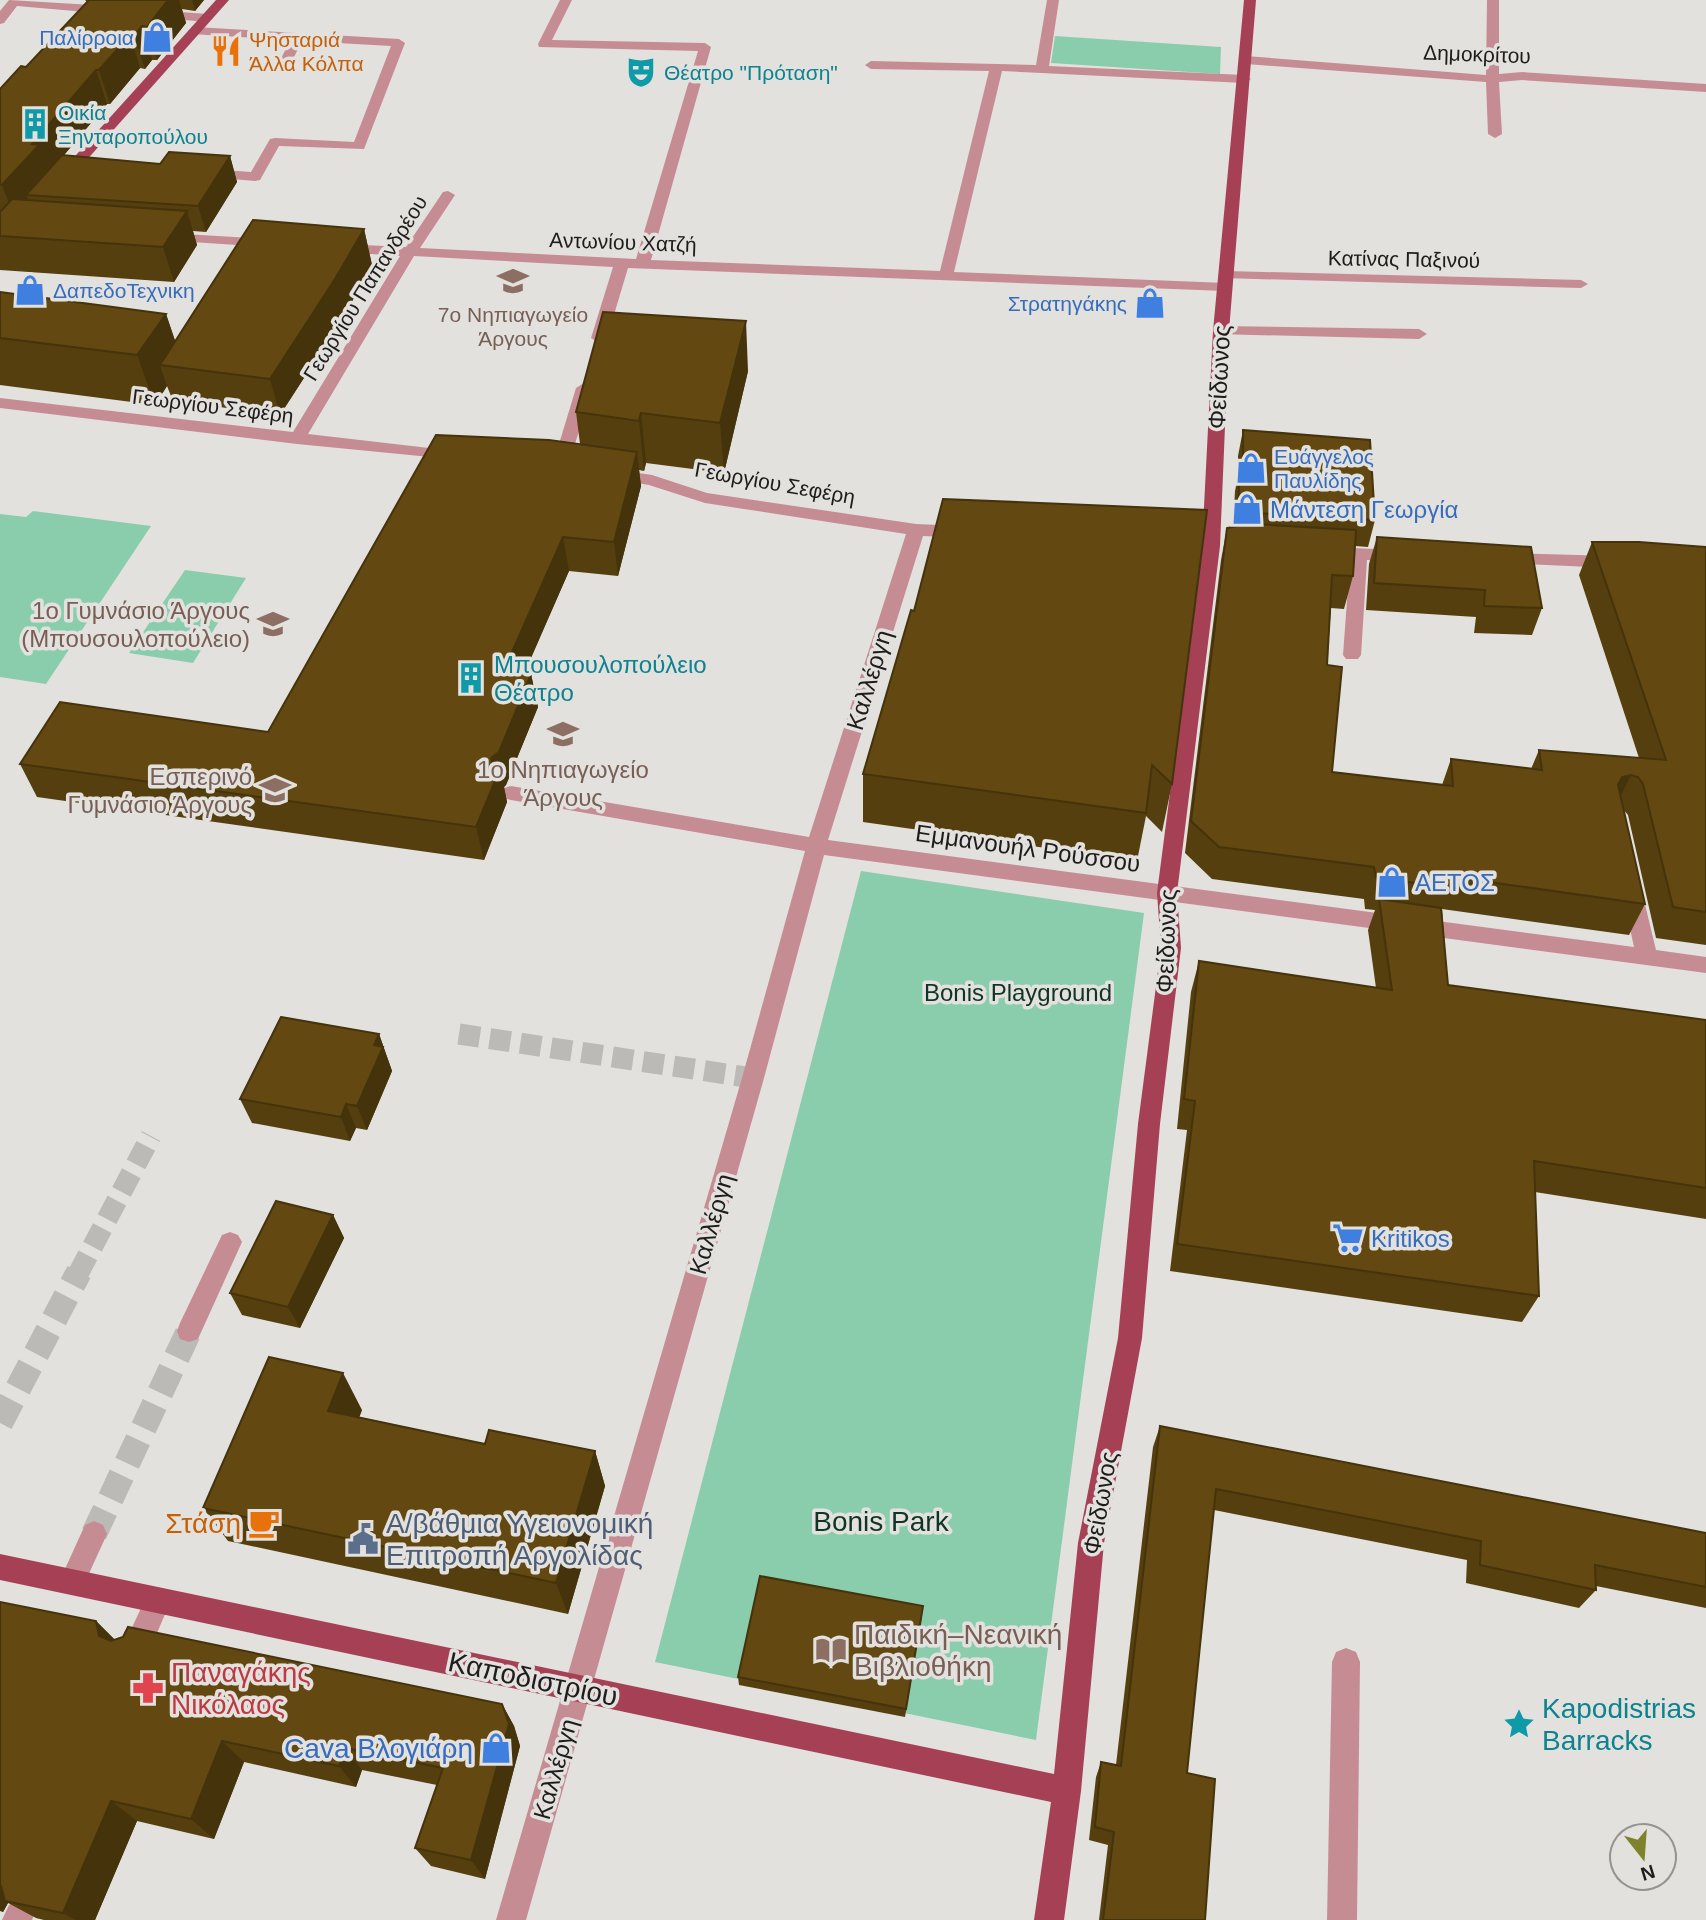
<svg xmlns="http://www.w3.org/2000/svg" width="1706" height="1920" font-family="Helvetica,sans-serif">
<rect width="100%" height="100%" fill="#e2e1de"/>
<g fill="#8acdad">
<polygon points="1055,36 1221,47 1220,74 1051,63"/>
<polygon points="33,511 151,526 46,684 0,677 0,514 26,517"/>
<polygon points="185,570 246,578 193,663 129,653"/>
<polygon points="861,871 1144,913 1036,1740 655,1662"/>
</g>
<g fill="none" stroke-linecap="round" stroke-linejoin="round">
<g stroke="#bbbab7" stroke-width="21" stroke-dasharray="21 10" stroke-linecap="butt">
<polyline points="459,1034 753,1078"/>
<polyline points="78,1274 151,1136"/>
</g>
<g stroke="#bbbab7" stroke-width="26" stroke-dasharray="26 13" stroke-linecap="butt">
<polyline points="0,1423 79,1272"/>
<polyline points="94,1534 189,1331"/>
</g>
<g fill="#c68c94" fill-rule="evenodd">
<polygon points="9,0 109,6 115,10 109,14 17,6 4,23 0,24 0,11"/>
<polygon points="560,0 572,0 552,40 705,43 711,47 651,260 940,271 989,71 871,69 865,65 871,61 1036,65 1047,0 1059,0 1049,66 1244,75 1251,79 1244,83 1002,71 954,272 1225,283 1232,287 1225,291 628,268 607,338 599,343 591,338 613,267 414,256 308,434 455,451 461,452 463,456 461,460 297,444 0,408 0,398 293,432 400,256 341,252 334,248 341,244 406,247 443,192 448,191 455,195 420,248 636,259 698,51 539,47 538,44"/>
<polygon points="1487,0 1499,0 1499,74 1522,72 1706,84 1706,92 1522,80 1499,82 1502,134 1495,138 1488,134 1486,82 1246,64 1240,60 1246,56 1486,75"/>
<polygon points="155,10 207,14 213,18 207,22 151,17 149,14"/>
<polygon points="195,27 399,39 405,43 364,149 279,146 260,180 255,181 209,177 202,173 209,169 251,172 270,139 275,138 354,142 391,46 302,41 291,63 285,67 279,63 290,40 191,34 191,28"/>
<polygon points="166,233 267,239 274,243 267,247 161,240 159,237 161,234"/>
<polygon points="1227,271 1581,280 1588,284 1581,288 1222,278 1220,275"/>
<polygon points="1221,326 1419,329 1427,334 1419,339 1216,334 1213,331 1216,328"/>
<polygon points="584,383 592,388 568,467 566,471 554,471 552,467 576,388"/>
<polygon points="612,469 652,475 707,493 916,524 963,526 972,532 963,538 923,536 828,840 1634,947 1622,892 1625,886 1632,884 1639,886 1642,892 1656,950 1706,957 1706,973 824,855 764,1078 526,1920 496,1920 742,1078 805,851 511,800 504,798 501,793 504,788 511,786 809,837 906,534 705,503 649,485 606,478 604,474 606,470"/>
<polygon points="1327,547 1400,550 1409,556 1400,562 1367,560 1361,655 1358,659 1346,659 1343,655 1350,560 1321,557 1318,553"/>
<polygon points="1505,553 1613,556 1622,562 1613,568 1499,563 1496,559"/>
<polygon points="230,1232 238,1235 242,1242 198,1339 189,1342 180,1339 177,1331 180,1323 222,1235"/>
<polygon points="94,1521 103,1525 107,1534 81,1591 72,1595 63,1591 59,1582 85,1525"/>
<polygon points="158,1587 167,1591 171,1600 146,1659 136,1663 126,1659 122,1649 149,1591"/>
<polygon points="1346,1648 1356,1652 1360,1662 1357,1920 1327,1920 1332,1662 1336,1652"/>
<polygon points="19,1900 29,1905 34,1915 32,1920 2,1920 9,1905"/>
</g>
<g fill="#a54055" fill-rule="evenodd">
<polygon points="216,0 229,0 68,181 58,181 58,175"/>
<polygon points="1244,0 1256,0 1229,331 1220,546 1177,893 1181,948 1160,1124 1142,1338 1104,1543 1081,1791 1064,1920 1034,1920 1051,1802 0,1580 0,1554 1054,1774 1078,1543 1118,1338 1138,1124 1161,948 1157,893 1202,546 1213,331"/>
</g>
</g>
<g fill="#553f0f">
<polygon points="85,0 204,0 195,11 182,9 186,23 157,60 152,60 145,69 140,68 110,104 107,104 64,155 160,164 230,156 237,182 206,232 193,231 197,245 174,282 0,270 0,89 26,67 88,2 86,1"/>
<polygon points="364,229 372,265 344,316 280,415 173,401 167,386 155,405 0,385 0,292 166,314 175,341"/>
<polygon points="748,371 724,473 646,463 644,471 639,470 641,486 618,576 569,571 524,673 531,674 538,707 506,785 504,787 507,802 484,860 37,797 20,764 268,732 580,444 576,412"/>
<polygon points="1243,430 1375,520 1368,547 1355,546 1353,576 1344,609 1331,608 1327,665 1332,772 1442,785 1451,759 1531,769 1539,750 1639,758 1579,575 1592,542 1706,547 1706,945 1656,938 1628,815 1623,809 1645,904 1629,935 1442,909 1448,985 1706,1020 1706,1219 1535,1192 1539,1296 1522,1322 1170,1271 1187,1130 1177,1129 1191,992 1199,961 1376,988 1368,930 1375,910 1365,909 1364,899 1212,879 1185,853 1221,560 1227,528 1233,527 1235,491 1238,476 1238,456"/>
<polygon points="943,499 1172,784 1162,832 1146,816 1137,861 863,822 863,774 914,611"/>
<polygon points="1377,537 1542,608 1532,635 1474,633 1476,617 1366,610 1369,564"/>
<polygon points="379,1034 392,1071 367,1130 356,1128 350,1141 252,1123 240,1099"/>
<polygon points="333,1215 344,1238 300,1328 242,1315 230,1293"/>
<polygon points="362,1410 359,1417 485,1444 595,1451 605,1486 568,1614 228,1541 203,1508"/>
<polygon points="1160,1426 1706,1533 1706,1608 1596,1586 1596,1590 1579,1608 1466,1583 1467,1560 1214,1510 1187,1773 1205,1920 1099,1920 1108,1845 1089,1840 1096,1777 1101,1762 1116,1765 1153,1447"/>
<polygon points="0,1602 96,1621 115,1640 502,1704 514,1726 520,1746 485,1879 431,1866 415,1848 437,1785 362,1770 356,1787 244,1762 214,1839 137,1821 95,1920 44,1920 36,1918 8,1903 3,1912 0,1911"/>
<polygon points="922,1615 905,1717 739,1685 738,1677"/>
</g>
<g fill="#45330c">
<polygon points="168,0 179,0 186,23 157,60 147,27"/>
<polygon points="192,0 204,0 195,11"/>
<polygon points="142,26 152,60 145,69 134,36"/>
<polygon points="130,35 140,68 110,104 99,70"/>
<polygon points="96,70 107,104 49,173 26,195 30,203 15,219 2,185 32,144"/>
<polygon points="230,156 237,182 206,232 198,206"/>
<polygon points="187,211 197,245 174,282 163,247"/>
<polygon points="364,229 372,265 344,316 280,415 270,379"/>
<polygon points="166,314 183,364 160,365 167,386 155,405 137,355"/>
<polygon points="746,321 748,371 724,473 720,423"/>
<polygon points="641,413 646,463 644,471 639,421"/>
<polygon points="637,452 641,486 618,576 614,542"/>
<polygon points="563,537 569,571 511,704 504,670"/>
<polygon points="531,674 538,707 506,785 504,787 507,802 484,860 476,827 491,758"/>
<polygon points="1631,775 1616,806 1618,785 1622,777"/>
<polygon points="379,1034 392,1071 367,1130 357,1106 374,1045"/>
<polygon points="346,1104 356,1128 350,1141 341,1117"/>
<polygon points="333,1215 344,1238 300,1328 288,1307"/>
<polygon points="343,1373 362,1410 348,1447 328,1411"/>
<polygon points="595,1451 605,1486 568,1614 556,1583"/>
<polygon points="96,1621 121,1646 99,1636"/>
<polygon points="502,1704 514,1726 520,1746 485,1879 471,1860"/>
<polygon points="222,1741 244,1762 214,1839 191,1819"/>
<polygon points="345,1748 362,1770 356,1787 339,1766"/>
<polygon points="111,1801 137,1821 95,1920 75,1920 63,1913"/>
<polygon points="0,1886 20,1898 5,1901 8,1903 3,1912 0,1910"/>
</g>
<g fill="#634911" stroke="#45330c" stroke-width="2">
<polygon points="89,0 168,0 147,27 142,26 134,36 130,35 99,70 96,70 32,144 39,145 2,185 0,185 0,89 21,66 26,67"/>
<polygon points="169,152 230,156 198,206 26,195 62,155 160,164"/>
<polygon points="12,199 187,211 163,247 0,236 0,212"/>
<polygon points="253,220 364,229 335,279 270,379 160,365"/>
<polygon points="0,292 166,314 137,355 0,338"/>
<polygon points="603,312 746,321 720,423 641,413 639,421 576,412"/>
<polygon points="1243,430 1370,440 1375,520 1238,512 1240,464 1243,464"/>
<polygon points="436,435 549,440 637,452 614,542 563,537 504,670 531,674 499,752 491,758 494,766 500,769 476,827 20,764 60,702 268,732"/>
<polygon points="943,499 1207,510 1172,784 1152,765 1146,813 863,774 911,610 914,611"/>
<polygon points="1238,523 1356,530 1353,576 1332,575 1327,665 1342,667 1332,772 1453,786 1451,759 1542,770 1539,750 1666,760 1592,542 1639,542 1706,547 1706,912 1673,907 1643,784 1638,777 1631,775 1622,777 1618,785 1645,904 1440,875 1440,886 1376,878 1374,867 1219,847 1191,821 1227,528 1238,526"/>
<polygon points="1377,537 1531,547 1542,608 1484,606 1485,590 1374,583"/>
<polygon points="1379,899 1441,908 1448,985 1706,1020 1706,1188 1534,1161 1539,1296 1177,1244 1195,1101 1184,1099 1199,961 1392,990"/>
<polygon points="281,1017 379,1034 374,1045 383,1047 357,1106 346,1104 341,1117 240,1099"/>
<polygon points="276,1201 333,1215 288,1307 230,1293"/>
<polygon points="269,1357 343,1373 328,1411 485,1444 489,1430 595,1451 556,1583 203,1508"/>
<polygon points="1160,1426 1706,1533 1706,1587 1595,1565 1596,1590 1480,1565 1481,1541 1216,1489 1187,1773 1215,1779 1205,1920 1103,1920 1114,1832 1095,1827 1101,1762 1121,1766"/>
<polygon points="760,1576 923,1606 906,1709 738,1677"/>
<polygon points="0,1602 96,1621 99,1636 111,1641 123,1637 128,1627 502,1704 509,1724 471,1860 415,1848 443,1768 345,1748 339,1766 222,1741 191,1819 111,1801 63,1913 5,1901 1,1886 0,1886"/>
</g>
<defs>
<symbol id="shop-bare" viewBox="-9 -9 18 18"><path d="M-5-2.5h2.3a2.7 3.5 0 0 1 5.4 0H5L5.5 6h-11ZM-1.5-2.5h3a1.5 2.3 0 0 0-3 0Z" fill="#3f7fe0" stroke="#e2e1de" stroke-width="2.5" paint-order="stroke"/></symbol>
<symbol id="restaurant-bare" viewBox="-9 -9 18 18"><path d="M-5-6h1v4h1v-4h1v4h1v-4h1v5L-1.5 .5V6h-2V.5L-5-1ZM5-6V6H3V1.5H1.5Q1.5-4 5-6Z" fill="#e8710a" stroke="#e2e1de" stroke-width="2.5" paint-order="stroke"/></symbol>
<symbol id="theatre-bare" viewBox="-9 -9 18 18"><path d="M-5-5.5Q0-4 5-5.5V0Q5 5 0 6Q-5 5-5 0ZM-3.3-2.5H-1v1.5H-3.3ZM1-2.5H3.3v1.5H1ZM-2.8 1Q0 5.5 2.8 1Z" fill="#0f9aa8" stroke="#e2e1de" stroke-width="2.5" paint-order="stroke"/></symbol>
<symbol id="building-bare" viewBox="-9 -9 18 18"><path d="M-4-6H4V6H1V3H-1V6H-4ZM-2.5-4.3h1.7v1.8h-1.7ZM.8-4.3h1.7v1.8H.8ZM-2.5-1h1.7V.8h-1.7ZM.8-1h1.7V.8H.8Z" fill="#0f9aa8" stroke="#e2e1de" stroke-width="2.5" paint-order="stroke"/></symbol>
<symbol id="school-bare" viewBox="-9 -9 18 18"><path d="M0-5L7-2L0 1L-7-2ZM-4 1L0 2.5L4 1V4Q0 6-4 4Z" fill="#8d6e63" stroke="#e2e1de" stroke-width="2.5" paint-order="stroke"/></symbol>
<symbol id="supermarket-bare" viewBox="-9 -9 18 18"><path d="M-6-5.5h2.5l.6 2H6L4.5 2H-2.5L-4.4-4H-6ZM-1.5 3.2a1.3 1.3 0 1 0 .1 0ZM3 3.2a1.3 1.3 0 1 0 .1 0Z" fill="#3f7fe0" stroke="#e2e1de" stroke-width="2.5" paint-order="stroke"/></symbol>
<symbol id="cafe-bare" viewBox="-9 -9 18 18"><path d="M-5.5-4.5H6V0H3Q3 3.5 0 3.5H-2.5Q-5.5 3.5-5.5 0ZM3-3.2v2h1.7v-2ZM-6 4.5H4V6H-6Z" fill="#e8710a" stroke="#e2e1de" stroke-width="2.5" paint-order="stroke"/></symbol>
<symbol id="civic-bare" viewBox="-9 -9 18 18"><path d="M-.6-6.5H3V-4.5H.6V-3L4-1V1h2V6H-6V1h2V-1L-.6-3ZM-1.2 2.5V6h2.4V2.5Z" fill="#5c6f8a" stroke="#e2e1de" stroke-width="2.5" paint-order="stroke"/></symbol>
<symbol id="library-bare" viewBox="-9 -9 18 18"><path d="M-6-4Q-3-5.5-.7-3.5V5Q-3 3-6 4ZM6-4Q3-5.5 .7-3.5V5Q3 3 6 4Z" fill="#8d6e63" stroke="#e2e1de" stroke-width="2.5" paint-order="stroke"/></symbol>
<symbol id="pharmacy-bare" viewBox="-9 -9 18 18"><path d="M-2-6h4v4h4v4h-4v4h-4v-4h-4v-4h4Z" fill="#e0444e" stroke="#e2e1de" stroke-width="2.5" paint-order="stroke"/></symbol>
<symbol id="sight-bare" viewBox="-9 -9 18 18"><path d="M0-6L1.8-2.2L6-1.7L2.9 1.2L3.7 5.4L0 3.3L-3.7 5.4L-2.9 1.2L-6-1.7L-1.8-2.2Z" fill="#0f9aa8" stroke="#e2e1de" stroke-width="2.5" paint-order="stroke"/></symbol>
</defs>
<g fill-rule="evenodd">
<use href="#shop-bare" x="135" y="15" width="44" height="44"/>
<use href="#restaurant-bare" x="204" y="29" width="44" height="44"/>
<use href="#theatre-bare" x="619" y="50" width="44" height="44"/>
<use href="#building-bare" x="13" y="102" width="44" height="44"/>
<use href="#school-bare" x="491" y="259" width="44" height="44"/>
<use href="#shop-bare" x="8" y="268" width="44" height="44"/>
<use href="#shop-bare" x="1128" y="281" width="44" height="44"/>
<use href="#shop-bare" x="1229" y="446" width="44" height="44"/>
<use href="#shop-bare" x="1225" y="487" width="44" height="44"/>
<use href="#school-bare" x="251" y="602" width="44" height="44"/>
<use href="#building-bare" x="449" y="656" width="44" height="44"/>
<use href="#school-bare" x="541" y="712" width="44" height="44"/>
<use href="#school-bare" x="253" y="768" width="44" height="44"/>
<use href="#shop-bare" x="1370" y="860" width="44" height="44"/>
<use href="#supermarket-bare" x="1326" y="1216" width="44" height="44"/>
<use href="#cafe-bare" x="242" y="1501" width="44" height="44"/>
<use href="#civic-bare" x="341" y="1517" width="44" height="44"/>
<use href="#library-bare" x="809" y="1628" width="44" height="44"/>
<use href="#pharmacy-bare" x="126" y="1666" width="44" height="44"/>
<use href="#sight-bare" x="1497" y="1702" width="44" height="44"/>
<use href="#shop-bare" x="474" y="1726" width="44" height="44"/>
</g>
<g text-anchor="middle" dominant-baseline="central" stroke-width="7" stroke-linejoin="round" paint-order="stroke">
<g font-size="21" fill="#366cbe" stroke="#e2e1de" text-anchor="end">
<text x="134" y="37">Παλίρροια</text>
<text x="53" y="290" text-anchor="start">ΔαπεδοΤεχνικη</text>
<text x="1127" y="303">Στρατηγάκης</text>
<text x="1274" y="456" text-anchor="start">Ευάγγελος<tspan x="1274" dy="24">Παυλίδης</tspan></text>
</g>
<g font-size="21" fill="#c56008" stroke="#e2e1de" text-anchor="start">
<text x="249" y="39">Ψησταριά<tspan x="249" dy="24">Άλλα Κόλπα</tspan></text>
</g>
<g font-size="21" fill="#1e1d1c" stroke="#e2e1de">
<text transform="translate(1477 54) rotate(2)">Δημοκρίτου</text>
<text transform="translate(623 242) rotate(2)">Αντωνίου Χατζή</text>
<text transform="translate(1404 259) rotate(1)">Κατίνας Παξινού</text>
<text transform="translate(365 288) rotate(-58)">Γεωργίου Παπανδρέου</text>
<text transform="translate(213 406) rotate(7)">Γεωργίου Σεφέρη</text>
<text transform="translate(775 483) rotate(10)">Γεωργίου Σεφέρη</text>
</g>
<g font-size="21" fill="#0d838f" stroke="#e2e1de" text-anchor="start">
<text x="664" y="72">Θέατρο "Πρόταση"</text>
<text x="58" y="112">Οικία<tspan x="58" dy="24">Ξηνταροπούλου</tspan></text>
</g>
<g font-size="21" fill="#785e54" stroke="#e2e1de">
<text x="513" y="314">7ο Νηπιαγωγείο<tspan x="513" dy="24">Άργους</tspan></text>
</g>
<g font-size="24" fill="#1e1d1c" stroke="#e2e1de">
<text transform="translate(1219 377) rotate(-87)">Φείδωνος</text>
<text transform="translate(869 680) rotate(-73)">Καλλέργη</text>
<text transform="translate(1028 848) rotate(8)">Εμμανουήλ Ρούσσου</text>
<text transform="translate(1166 941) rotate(-88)">Φείδωνος</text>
<text transform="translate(711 1224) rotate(-74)">Καλλέργη</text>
<text transform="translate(1100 1503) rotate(-80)">Φείδωνος</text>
<text transform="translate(555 1769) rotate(-74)">Καλλέργη</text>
</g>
<g font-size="24" fill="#366cbe" stroke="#e2e1de" text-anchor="start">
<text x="1270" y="509">Μάντεση Γεωργία</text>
<text x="1415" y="882">ΑΕΤΟΣ</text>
<text x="1371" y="1238">Kritikos</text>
</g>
<g font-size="24" fill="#785e54" stroke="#e2e1de" text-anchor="end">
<text x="250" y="610">1ο Γυμνάσιο Άργους<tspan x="250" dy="28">(Μπουσουλοπούλειο)</tspan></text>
<text x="563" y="769" text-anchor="middle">1ο Νηπιαγωγείο<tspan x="563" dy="28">Άργους</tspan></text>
<text x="252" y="776">Εσπερινό<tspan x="252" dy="28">Γυμνάσιο Άργους</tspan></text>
</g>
<g font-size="24" fill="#0d838f" stroke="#e2e1de" text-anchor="start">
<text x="494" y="664">Μπουσουλοπούλειο<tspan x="494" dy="28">Θέατρο</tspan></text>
</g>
<g font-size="24" fill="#103526" stroke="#e2e1de">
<text x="1018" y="992">Bonis Playground</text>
</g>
<g font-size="28" fill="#103526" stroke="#e2e1de">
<text x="881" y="1521">Bonis Park</text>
</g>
<g font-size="28" fill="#c56008" stroke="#e2e1de" text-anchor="end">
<text x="241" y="1523">Στάση</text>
</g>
<g font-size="28" fill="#4e5e75" stroke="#e2e1de" text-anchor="start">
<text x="386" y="1523">Α/βάθμια Υγειονομική<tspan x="386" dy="32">Επιτροπή Αργολίδας</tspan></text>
</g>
<g font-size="28" fill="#785e54" stroke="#e2e1de" text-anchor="start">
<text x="854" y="1634">Παιδική–Νεανική<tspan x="854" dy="32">Βιβλιοθήκη</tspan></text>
</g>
<g font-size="28" fill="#be3a42" stroke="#e2e1de" text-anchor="start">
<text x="171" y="1672">Παναγάκης<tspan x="171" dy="32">Νικόλαος</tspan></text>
</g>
<g font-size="28" fill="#1e1d1c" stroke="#e2e1de">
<text transform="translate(533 1679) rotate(12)">Καποδιστρίου</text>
</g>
<g font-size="28" fill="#0d838f" stroke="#e2e1de" text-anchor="start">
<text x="1542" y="1708">Kapodistrias<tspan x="1542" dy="32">Barracks</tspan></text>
</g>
<g font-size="28" fill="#366cbe" stroke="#e2e1de" text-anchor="end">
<text x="473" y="1748">Cava Βλογιάρη</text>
</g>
</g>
<g transform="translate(1643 1857) rotate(163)"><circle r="33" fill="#e2e1de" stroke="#949390" stroke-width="2"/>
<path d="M0-5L12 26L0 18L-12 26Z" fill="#7e822c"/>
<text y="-10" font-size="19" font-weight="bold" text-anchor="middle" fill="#1e1d1c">N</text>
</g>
</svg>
